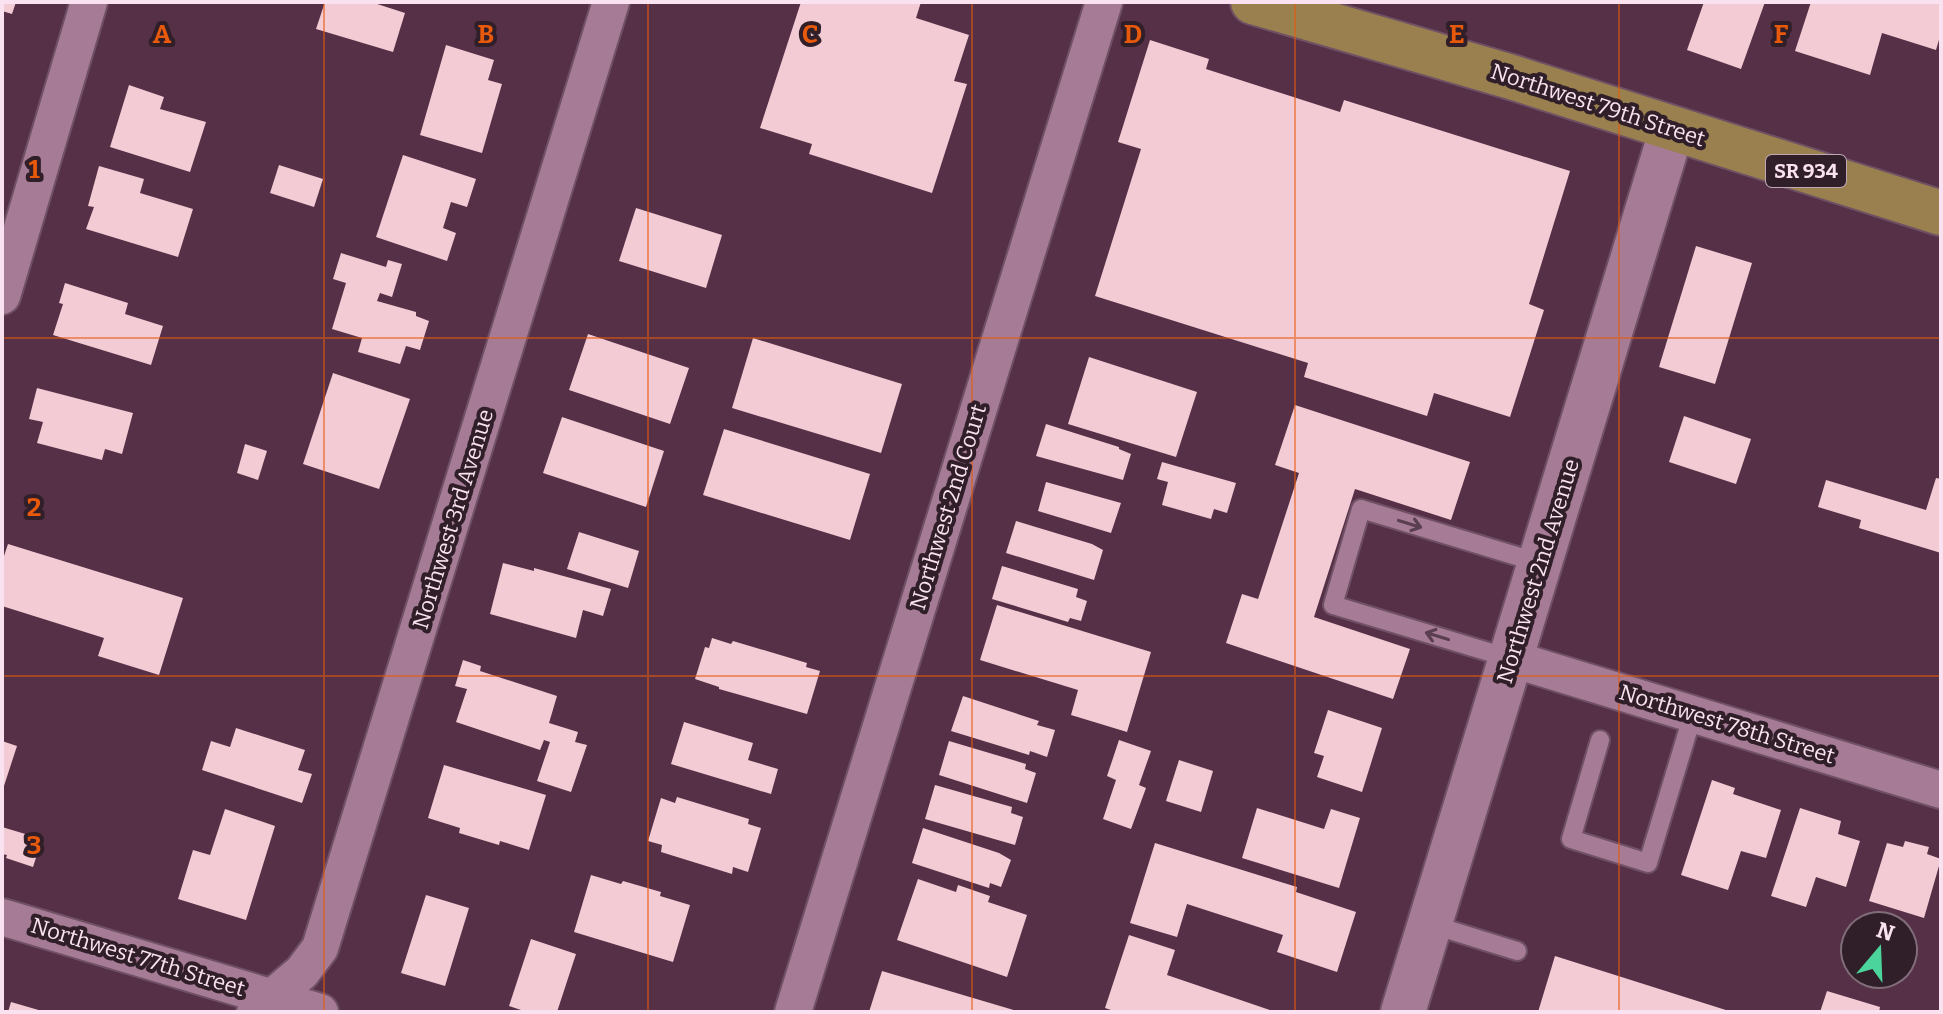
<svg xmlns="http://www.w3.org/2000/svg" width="1943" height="1014" font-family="Bitter,serif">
<rect width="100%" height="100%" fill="#553047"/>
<g fill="#f3cbd4">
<polygon points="2,2 16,2 12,14 2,11"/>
<polygon points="325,2 371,2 405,13 393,52 316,29"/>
<polygon points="801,2 921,2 916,18 969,35 954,81 967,84 932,193 809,154 812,144 760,128"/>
<polygon points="1704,2 1765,2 1741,69 1687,50"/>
<polygon points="1811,2 1941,2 1941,33 1936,50 1882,33 1870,75 1795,51"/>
<polygon points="1150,40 1209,59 1206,69 1340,112 1344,100 1570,171 1529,304 1544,310 1510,417 1434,393 1427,416 1304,377 1308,363 1095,296 1141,149 1118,142"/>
<polygon points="446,45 494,60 488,80 502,84 482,153 420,135"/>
<polygon points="129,85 164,97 160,109 206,122 190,172 110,147"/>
<polygon points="403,155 476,179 467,207 451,202 443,228 456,233 447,261 376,237"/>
<polygon points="279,165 323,179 314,207 270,193"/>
<polygon points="99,166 144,179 140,193 193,209 178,257 86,229 94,207 88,206"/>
<polygon points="636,208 722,235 706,288 619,261"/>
<polygon points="1696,246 1752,263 1715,384 1659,367"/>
<polygon points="341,253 386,267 388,260 402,264 392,297 380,293 377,301 416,312 416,316 429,321 420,350 406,346 400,364 358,352 362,338 332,329 346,283 333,279"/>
<polygon points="65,283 128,303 125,314 163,326 151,365 53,335 63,304 59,303"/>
<polygon points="588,334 689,368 670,424 569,390"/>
<polygon points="753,338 902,384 881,453 732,408"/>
<polygon points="1089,357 1197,392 1176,457 1068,424"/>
<polygon points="333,373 410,399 379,489 303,464"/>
<polygon points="37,388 133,413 122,454 105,449 102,460 37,443 43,422 29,419"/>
<polygon points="1295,405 1470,462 1451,520 1355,489 1314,617 1410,649 1393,699 1226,643 1242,594 1258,599 1299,473 1275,465"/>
<polygon points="1684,416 1751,439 1736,484 1669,462"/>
<polygon points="562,417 664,451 646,507 543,473"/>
<polygon points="1046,424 1119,447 1119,449 1131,454 1123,480 1036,456"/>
<polygon points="724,429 870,474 850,540 703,495"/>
<polygon points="245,444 267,451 258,480 237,473"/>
<polygon points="1162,462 1236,483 1227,513 1214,509 1211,519 1162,505 1168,482 1157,479"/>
<polygon points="1936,478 1941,479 1941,553 1859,528 1861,520 1818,507 1826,480 1926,510"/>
<polygon points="1046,482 1121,503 1111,533 1038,511"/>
<polygon points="1016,521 1092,544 1103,550 1094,580 1006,553"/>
<polygon points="579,532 639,551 628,588 567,569"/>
<polygon points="8,544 183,598 159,675 98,656 104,638 2,606 2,562"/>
<polygon points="503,563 534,571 534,568 611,589 603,616 583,610 576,638 490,614"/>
<polygon points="1002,566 1078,589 1076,597 1087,601 1081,621 1070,618 1068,622 992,599"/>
<polygon points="997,605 1151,652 1127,732 1071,715 1078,690 980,660"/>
<polygon points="712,638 731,644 733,641 807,663 806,667 820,671 807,714 719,689 719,687 695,679 705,647 709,648"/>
<polygon points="463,660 481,666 480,671 557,696 549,723 578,732 575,742 587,745 571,792 537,781 550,742 544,740 540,750 456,722 467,689 455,686"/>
<polygon points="963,696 1039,721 1037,725 1055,730 1047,757 1030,751 1029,755 951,731"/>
<polygon points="1328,710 1382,728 1362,792 1317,777 1324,756 1314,753"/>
<polygon points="684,722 753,743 748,760 778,769 771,794 671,764"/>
<polygon points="236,728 305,750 298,770 312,774 302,803 202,770 211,741 230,747"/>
<polygon points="1119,740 1151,751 1139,785 1146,788 1131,829 1103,819 1116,780 1107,776"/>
<polygon points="2,741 17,746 3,789 2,789"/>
<polygon points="949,741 1026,764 1025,769 1036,773 1027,803 939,775"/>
<polygon points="1179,760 1213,771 1201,812 1166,801"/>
<polygon points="444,765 546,795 529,850 500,841 499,845 459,833 460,828 428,818"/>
<polygon points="1712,780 1735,788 1733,794 1781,810 1766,858 1741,851 1728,890 1681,875"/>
<polygon points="935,785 1012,807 1011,813 1023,817 1015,845 925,819"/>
<polygon points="677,797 749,819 748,824 761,828 748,872 733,867 732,874 661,852 662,845 648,841 661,798 675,803"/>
<polygon points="1257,808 1324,829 1331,809 1360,818 1339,888 1242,858"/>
<polygon points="1800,808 1841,821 1838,834 1860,841 1846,887 1816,877 1806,907 1771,896"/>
<polygon points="225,809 275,826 246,920 178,899 193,850 210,855"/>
<polygon points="2,827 42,839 33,867 6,858 7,855 2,854"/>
<polygon points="923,828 999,853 1011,860 1001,887 990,883 989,888 912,863"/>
<polygon points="1905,841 1929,847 1927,854 1941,859 1924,918 1869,901 1887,843 1903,847"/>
<polygon points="1155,843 1297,887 1296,892 1356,912 1337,972 1277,952 1283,935 1187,904 1177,937 1130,923"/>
<polygon points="591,875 621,884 623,881 661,892 660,896 690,905 673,962 574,932"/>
<polygon points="918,879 956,892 958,885 990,896 988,902 1027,915 1007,977 897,940"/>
<polygon points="426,895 469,908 445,986 401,973"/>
<polygon points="1129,935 1175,950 1167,975 1276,1012 1117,1012 1105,1008"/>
<polygon points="531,939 576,954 557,1012 527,1012 509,1006"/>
<polygon points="1849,942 1855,944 1855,967 1843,963"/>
<polygon points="1555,956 1729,1011 1729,1012 1538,1012"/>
<polygon points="882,971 1017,1011 1017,1012 869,1012"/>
<polygon points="1827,991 1880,1007 1879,1012 1820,1012"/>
<polygon points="11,1002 42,1011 42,1012 8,1012"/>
</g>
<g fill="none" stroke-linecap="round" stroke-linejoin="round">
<defs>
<g id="service">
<polyline points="1512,659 1333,605 1361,509 1540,563"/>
<polyline points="1600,740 1571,839 1648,863 1693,714"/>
<polyline points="1430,924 1517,951"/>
</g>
<g id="minor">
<polyline points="2,296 89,2"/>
<polyline points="1512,659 1941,790"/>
<polyline points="2,917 320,1012"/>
<polyline points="255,1012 302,972 320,948 611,2"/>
<polyline points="793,1012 1104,2"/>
</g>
<polyline id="tertiary" points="1403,1012 1672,129"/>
<polyline id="primary" points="1253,2 1508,76 1941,213"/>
</defs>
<use href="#service" stroke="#6f5064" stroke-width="22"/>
<use href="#minor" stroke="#6f5064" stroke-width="40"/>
<use href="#tertiary" stroke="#6f5064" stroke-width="48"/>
<use href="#primary" stroke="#6f5064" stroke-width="48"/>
<use href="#service" stroke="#a67b95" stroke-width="18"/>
<use href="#minor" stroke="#a67b95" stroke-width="36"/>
<use href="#tertiary" stroke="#a67b95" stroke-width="44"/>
<use href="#primary" stroke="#99804e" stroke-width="44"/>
</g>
<defs><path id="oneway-shaft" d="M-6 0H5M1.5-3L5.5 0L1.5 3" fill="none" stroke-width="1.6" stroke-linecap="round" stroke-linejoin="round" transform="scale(2)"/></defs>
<g stroke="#593f4f">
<use href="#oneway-shaft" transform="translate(1410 524) rotate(17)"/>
<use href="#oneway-shaft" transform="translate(1437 636) rotate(-163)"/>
</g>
<path fill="none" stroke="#e8590c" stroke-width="2" stroke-opacity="0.55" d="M324 2V1012M648 2V1012M972 2V1012M1295 2V1012M1619 2V1012M2 338H1941M2 676H1941"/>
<g text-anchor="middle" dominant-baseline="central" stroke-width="8" stroke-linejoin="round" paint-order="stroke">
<rect fill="#301f29" stroke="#bda8b4" stroke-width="2" x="1766" y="155" width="80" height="32" rx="6"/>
<g font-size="20" font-weight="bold" fill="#fae2f0">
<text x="1806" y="171">SR 934</text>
</g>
<g font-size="22" fill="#fae2f0" stroke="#301f29">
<text transform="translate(1598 105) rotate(18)">Northwest 79th Street</text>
<text transform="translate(948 507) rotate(-73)">Northwest 2nd Court</text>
<text transform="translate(453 519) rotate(-73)">Northwest 3rd Avenue</text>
<text transform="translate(1538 571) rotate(-73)">Northwest 2nd Avenue</text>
<text transform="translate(1727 724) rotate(17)">Northwest 78th Street</text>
<text transform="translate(138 957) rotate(17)">Northwest 77th Street</text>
</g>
</g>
<g font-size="26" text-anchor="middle" font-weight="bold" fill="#e8590c" stroke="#301f29" stroke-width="8" stroke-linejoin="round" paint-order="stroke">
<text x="162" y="43">A</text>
<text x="486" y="43">B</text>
<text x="810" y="43">C</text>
<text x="1133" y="43">D</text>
<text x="1457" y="43">E</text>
<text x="1781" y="43">F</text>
<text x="34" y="178">1</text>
<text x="34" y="516">2</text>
<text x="34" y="854">3</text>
</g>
<rect width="1943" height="1014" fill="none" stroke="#fae2f0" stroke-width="8"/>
<g transform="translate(1879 950) rotate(19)"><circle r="38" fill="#301f29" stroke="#816d79" stroke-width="2"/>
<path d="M0-6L14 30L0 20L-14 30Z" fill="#4bd49b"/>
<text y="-12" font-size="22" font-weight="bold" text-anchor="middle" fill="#fae2f0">N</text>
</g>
</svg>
